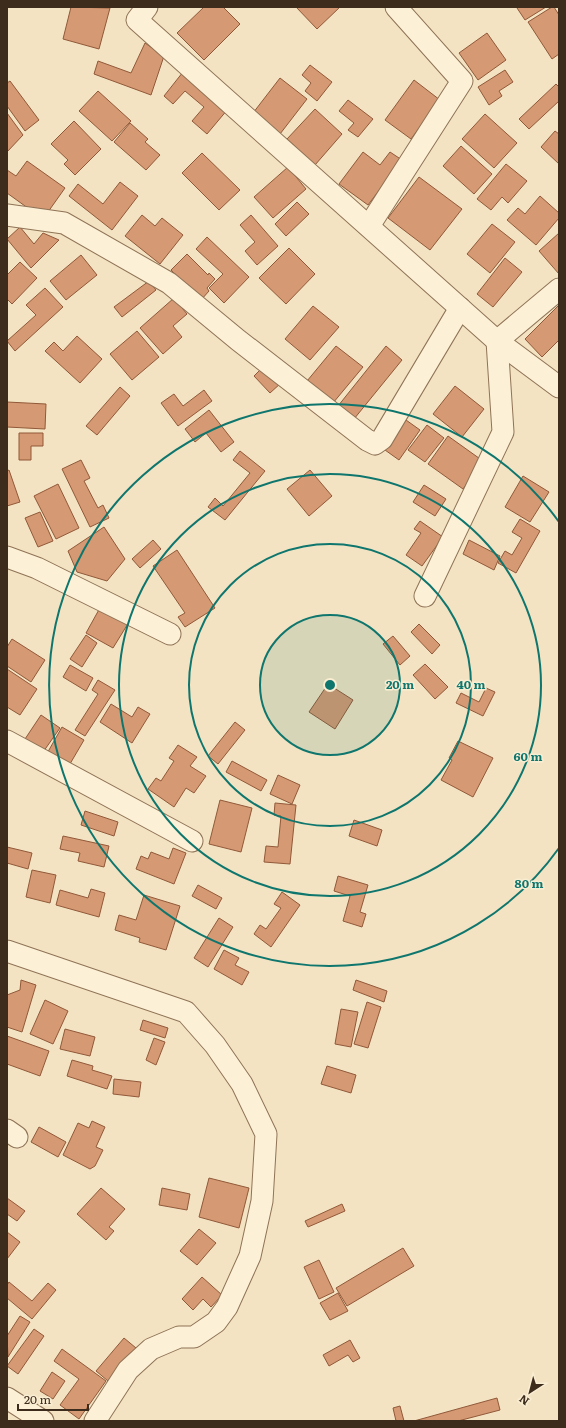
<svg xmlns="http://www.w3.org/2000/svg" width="566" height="1428" font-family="Literata,serif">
<rect width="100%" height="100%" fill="#f3e3c2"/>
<g fill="#d59973" stroke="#915939">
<polygon points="71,7 110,8 99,49 63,39"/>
<polygon points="204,7 223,7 240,24 204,60 177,33"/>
<polygon points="296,7 340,7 317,29"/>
<polygon points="519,7 546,7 525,20 517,8"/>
<polygon points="552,7 554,7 559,15 559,54 552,59 528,22"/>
<polygon points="487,33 506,60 478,80 459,53"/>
<polygon points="145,43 164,56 151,95 94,74 98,61 131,73"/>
<polygon points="310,65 332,82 317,101 305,91 311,83 302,75"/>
<polygon points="505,70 513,82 499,91 502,96 489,105 478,87"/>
<polygon points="183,72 228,109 207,134 192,121 204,107 185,91 173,104 164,96"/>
<polygon points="280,78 307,99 280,134 253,113"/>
<polygon points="414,80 440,100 411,139 385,120"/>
<polygon points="10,81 39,120 25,131 7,106 7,83"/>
<polygon points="556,84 559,87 559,101 529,129 519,119"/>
<polygon points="98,91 131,121 112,141 79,111"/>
<polygon points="348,100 373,119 358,137 348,130 354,123 339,111"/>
<polygon points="315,109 342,134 315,165 287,139"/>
<polygon points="7,113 23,135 7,152"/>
<polygon points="485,114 517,143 494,168 462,139"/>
<polygon points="74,121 101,149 75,175 64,164 68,160 51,144"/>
<polygon points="130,123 148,139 145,142 160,155 146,170 114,142"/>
<polygon points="555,131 559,134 559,164 541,147"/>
<polygon points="461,146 492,174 474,194 443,166"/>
<polygon points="363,152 380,165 390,152 402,160 368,205 339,184"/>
<polygon points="202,153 240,190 219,210 182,173"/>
<polygon points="27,161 65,188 43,219 7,193 7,170 16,176"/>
<polygon points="506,164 527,181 508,203 502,197 491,210 477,199"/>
<polygon points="288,167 306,189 273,218 254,197"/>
<polygon points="419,177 462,209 430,250 388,218"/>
<polygon points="120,182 138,196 112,230 69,196 78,184 103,204"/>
<polygon points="540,196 559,213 559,218 536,245 507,220 518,208 525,214"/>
<polygon points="297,202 309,214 286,236 275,224"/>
<polygon points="142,215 155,226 162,218 183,235 160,264 125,236"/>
<polygon points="251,215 278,246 257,265 245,251 255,242 240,225"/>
<polygon points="492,224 515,242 490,273 467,254"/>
<polygon points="20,227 34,244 43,233 59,240 31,268 7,239"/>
<polygon points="559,233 559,274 539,251"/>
<polygon points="207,237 249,277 224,303 209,288 223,274 196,249"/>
<polygon points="289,248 315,274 286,304 259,278"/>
<polygon points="187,254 208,275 209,273 215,279 207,288 209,291 201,300 171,270"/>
<polygon points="81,255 97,275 66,300 50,281"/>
<polygon points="505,258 522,272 493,307 477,294"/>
<polygon points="20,262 37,278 12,304 7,299 7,275"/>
<polygon points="149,281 156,290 122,317 114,307"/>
<polygon points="45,288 63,307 15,351 7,341 36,315 26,305"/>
<polygon points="174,298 187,314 173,326 182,337 163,354 140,328"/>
<polygon points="559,305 559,340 542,357 525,339"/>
<polygon points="313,306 339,327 310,360 285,339"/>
<polygon points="137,331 159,357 132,380 110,354"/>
<polygon points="77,336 102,359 80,383 45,351 54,342 63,351"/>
<polygon points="336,346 363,367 333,403 307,381"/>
<polygon points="386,346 402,360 354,419 338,406"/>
<polygon points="265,365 281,383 270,393 254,376"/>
<polygon points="455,386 484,409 462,437 433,414"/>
<polygon points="120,387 130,396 97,435 86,426"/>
<polygon points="204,390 212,401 178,426 161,403 174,394 183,406"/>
<polygon points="7,402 46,404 45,429 7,427"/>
<polygon points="209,410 234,442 221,452 206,433 195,442 185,429"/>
<polygon points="406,420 420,430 399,460 385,450"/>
<polygon points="427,425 444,438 425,462 408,450"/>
<polygon points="19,433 43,433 43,446 31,446 31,460 19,460"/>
<polygon points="448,436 483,461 463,489 428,464"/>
<polygon points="240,451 265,471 225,520 208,507 215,498 223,506 250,473 233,460"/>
<polygon points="81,460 90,478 84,481 98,508 103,505 109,518 90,527 62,469"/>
<polygon points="9,470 20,502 7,506 7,471"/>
<polygon points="310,470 332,496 309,516 287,489"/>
<polygon points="523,476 549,492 530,522 505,507"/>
<polygon points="58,484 79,528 56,539 34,496"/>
<polygon points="424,485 446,499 435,516 413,502"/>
<polygon points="40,512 53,541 38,547 25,518"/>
<polygon points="520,519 540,531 516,573 498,563 505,551 512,555 522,538 512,532"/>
<polygon points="420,521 443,537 422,566 406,555 421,533 414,529"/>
<polygon points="104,527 125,559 107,581 77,572 68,551"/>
<polygon points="153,540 161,549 140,568 132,559"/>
<polygon points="469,540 500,556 494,570 463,554"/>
<polygon points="177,550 215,608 185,627 178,617 185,613 153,566"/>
<polygon points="101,606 129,622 113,648 86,633"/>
<polygon points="419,624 440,645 432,654 411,632"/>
<polygon points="86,635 97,643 82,667 70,659"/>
<polygon points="393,636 410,656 400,665 383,644"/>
<polygon points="12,639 45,660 31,682 7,666 7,647"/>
<polygon points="425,664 448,687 435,699 413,675"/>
<polygon points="70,665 93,678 86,691 63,677"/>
<polygon points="7,669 37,689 20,715 7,707"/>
<polygon points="98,680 115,690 85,736 75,730 98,694 92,690"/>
<polygon points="328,684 353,700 335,729 309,712"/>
<polygon points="486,688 495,692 483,716 456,703 461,693 479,702"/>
<polygon points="111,704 132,717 138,707 150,714 132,743 100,722"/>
<polygon points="41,715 60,728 41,755 23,742"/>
<polygon points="235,722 245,730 218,764 208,756"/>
<polygon points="62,727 84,740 67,769 45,757"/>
<polygon points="458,741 493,758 473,797 441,780 452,760 449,758"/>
<polygon points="178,745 197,757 190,766 206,776 194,793 186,788 174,807 148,789 156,778 161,781 174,761 169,758"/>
<polygon points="232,761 267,780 261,791 226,772"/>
<polygon points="278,775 300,785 292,804 270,794"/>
<polygon points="220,800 252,808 241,852 209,844"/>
<polygon points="275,803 296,805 290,864 264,862 266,846 278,847 281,816 274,815"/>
<polygon points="85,811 118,822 114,836 81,825"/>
<polygon points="354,820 382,830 377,846 349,836"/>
<polygon points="63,836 109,846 104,867 78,861 80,853 60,849"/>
<polygon points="7,847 32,853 28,869 7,863"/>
<polygon points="173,848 186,853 174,884 136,869 141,856 148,859 151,852 169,859"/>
<polygon points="32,870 56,875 50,903 26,897"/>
<polygon points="338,876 368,885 360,912 366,914 362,927 343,921 350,896 334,891"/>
<polygon points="198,885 222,898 216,909 192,896"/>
<polygon points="91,889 105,893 99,917 56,905 60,890 88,898"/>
<polygon points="282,892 300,905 271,947 254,934 260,925 266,929 281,908 274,904"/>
<polygon points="144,895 180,906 166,950 139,942 140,938 115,930 119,915 136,920"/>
<polygon points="219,918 233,927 208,967 194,958"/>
<polygon points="224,950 239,958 235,965 249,972 242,985 214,969"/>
<polygon points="21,980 36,985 22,1032 7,1027 7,995 20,990"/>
<polygon points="356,980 387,991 384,1002 353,990"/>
<polygon points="45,1000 68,1011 53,1044 30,1034"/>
<polygon points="367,1002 381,1007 368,1048 354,1044"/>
<polygon points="341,1009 358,1012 351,1047 335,1044"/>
<polygon points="143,1020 168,1028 165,1038 140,1030"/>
<polygon points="65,1029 95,1037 90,1056 60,1049"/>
<polygon points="7,1036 49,1051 40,1076 7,1064"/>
<polygon points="154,1038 165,1042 156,1065 146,1060"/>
<polygon points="72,1060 93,1066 92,1070 112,1076 107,1089 67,1076"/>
<polygon points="327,1066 356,1075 351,1093 321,1084"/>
<polygon points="114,1079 141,1082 139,1097 113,1094"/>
<polygon points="92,1121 105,1127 96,1147 103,1150 95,1166 90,1169 63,1155 78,1123 89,1128"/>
<polygon points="39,1127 66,1142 58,1157 31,1142"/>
<polygon points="209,1178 249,1188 239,1228 199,1217"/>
<polygon points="101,1188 125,1209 109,1227 114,1231 106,1240 77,1214"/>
<polygon points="162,1188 190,1194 187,1210 159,1205"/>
<polygon points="7,1198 25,1211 17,1221 7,1214"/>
<polygon points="342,1204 345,1211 308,1227 305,1221"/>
<polygon points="199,1229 216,1243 197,1265 180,1251"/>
<polygon points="7,1232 20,1242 7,1259"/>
<polygon points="403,1248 414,1266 347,1306 336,1288"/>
<polygon points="319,1260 334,1292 319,1299 304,1267"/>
<polygon points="202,1277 222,1295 211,1307 203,1299 193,1310 182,1299"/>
<polygon points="9,1282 32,1301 48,1283 56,1290 32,1319 7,1298 7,1285"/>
<polygon points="338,1293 348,1311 330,1320 320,1303"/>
<polygon points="20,1316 30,1322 8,1357 7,1336"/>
<polygon points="34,1329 44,1336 18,1374 7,1366"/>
<polygon points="124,1338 136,1348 108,1381 96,1371"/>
<polygon points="350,1340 360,1358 353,1362 348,1355 329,1366 323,1355"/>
<polygon points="62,1349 106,1381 79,1419 60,1405 79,1379 54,1361"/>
<polygon points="52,1372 65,1381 53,1399 40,1391"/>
<polygon points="497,1398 500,1410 458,1421 414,1421"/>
<polygon points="400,1406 404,1421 396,1421 393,1408"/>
</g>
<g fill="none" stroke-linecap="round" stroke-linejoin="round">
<defs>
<g id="minor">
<polyline points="147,7 137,20 497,341 559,387"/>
<polyline points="7,215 64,223 169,283 238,340 367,440 375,444 382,439 460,308"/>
<polyline points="369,226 462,81 396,7"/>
<polyline points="7,557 37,568 170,634"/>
<polyline points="425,596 503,432 497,341 559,289"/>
<polyline points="7,741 192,841"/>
<polyline points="7,951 186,1012 215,1045 242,1084 266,1134 262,1201 250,1256 227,1307 216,1322 194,1337 179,1337 151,1349 128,1370 95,1421"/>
<polyline points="7,1130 17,1137"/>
<polyline points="7,1398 43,1421"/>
</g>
</defs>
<use href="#minor" stroke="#8f7356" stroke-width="23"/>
<use href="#minor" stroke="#fcf0d6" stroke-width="21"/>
</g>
<circle cx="330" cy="685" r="70" fill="#0f766e" fill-opacity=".12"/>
<g fill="none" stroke="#0f766e" stroke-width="2">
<circle cx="330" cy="685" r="70"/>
<circle cx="330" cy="685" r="141"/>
<circle cx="330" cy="685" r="211"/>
<path d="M559 848A281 281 0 1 1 559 522"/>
</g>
<circle cx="330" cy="685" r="6" fill="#0f766e" stroke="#f9edd2" stroke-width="2"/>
<g font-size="12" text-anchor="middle" font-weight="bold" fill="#0f766e" stroke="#f9edd2" stroke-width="3" stroke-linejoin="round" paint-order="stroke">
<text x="400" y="689">20 m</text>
<text x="471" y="689">40 m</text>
<text x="528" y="761">60 m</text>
<text x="529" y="888">80 m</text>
</g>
<rect width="566" height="1428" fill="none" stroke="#3d2b1c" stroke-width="16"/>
<g transform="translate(530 1392) rotate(216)" stroke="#f9edd2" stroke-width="3" paint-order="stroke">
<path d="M0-3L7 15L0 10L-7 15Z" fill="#3d2b1c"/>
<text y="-6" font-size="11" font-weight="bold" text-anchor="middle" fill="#3d2b1c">N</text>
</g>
<path d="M18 1404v6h70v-6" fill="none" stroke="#3d2b1c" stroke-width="2"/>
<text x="24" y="1404" font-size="12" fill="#3d2b1c" stroke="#f9edd2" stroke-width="3" paint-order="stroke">20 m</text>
</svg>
